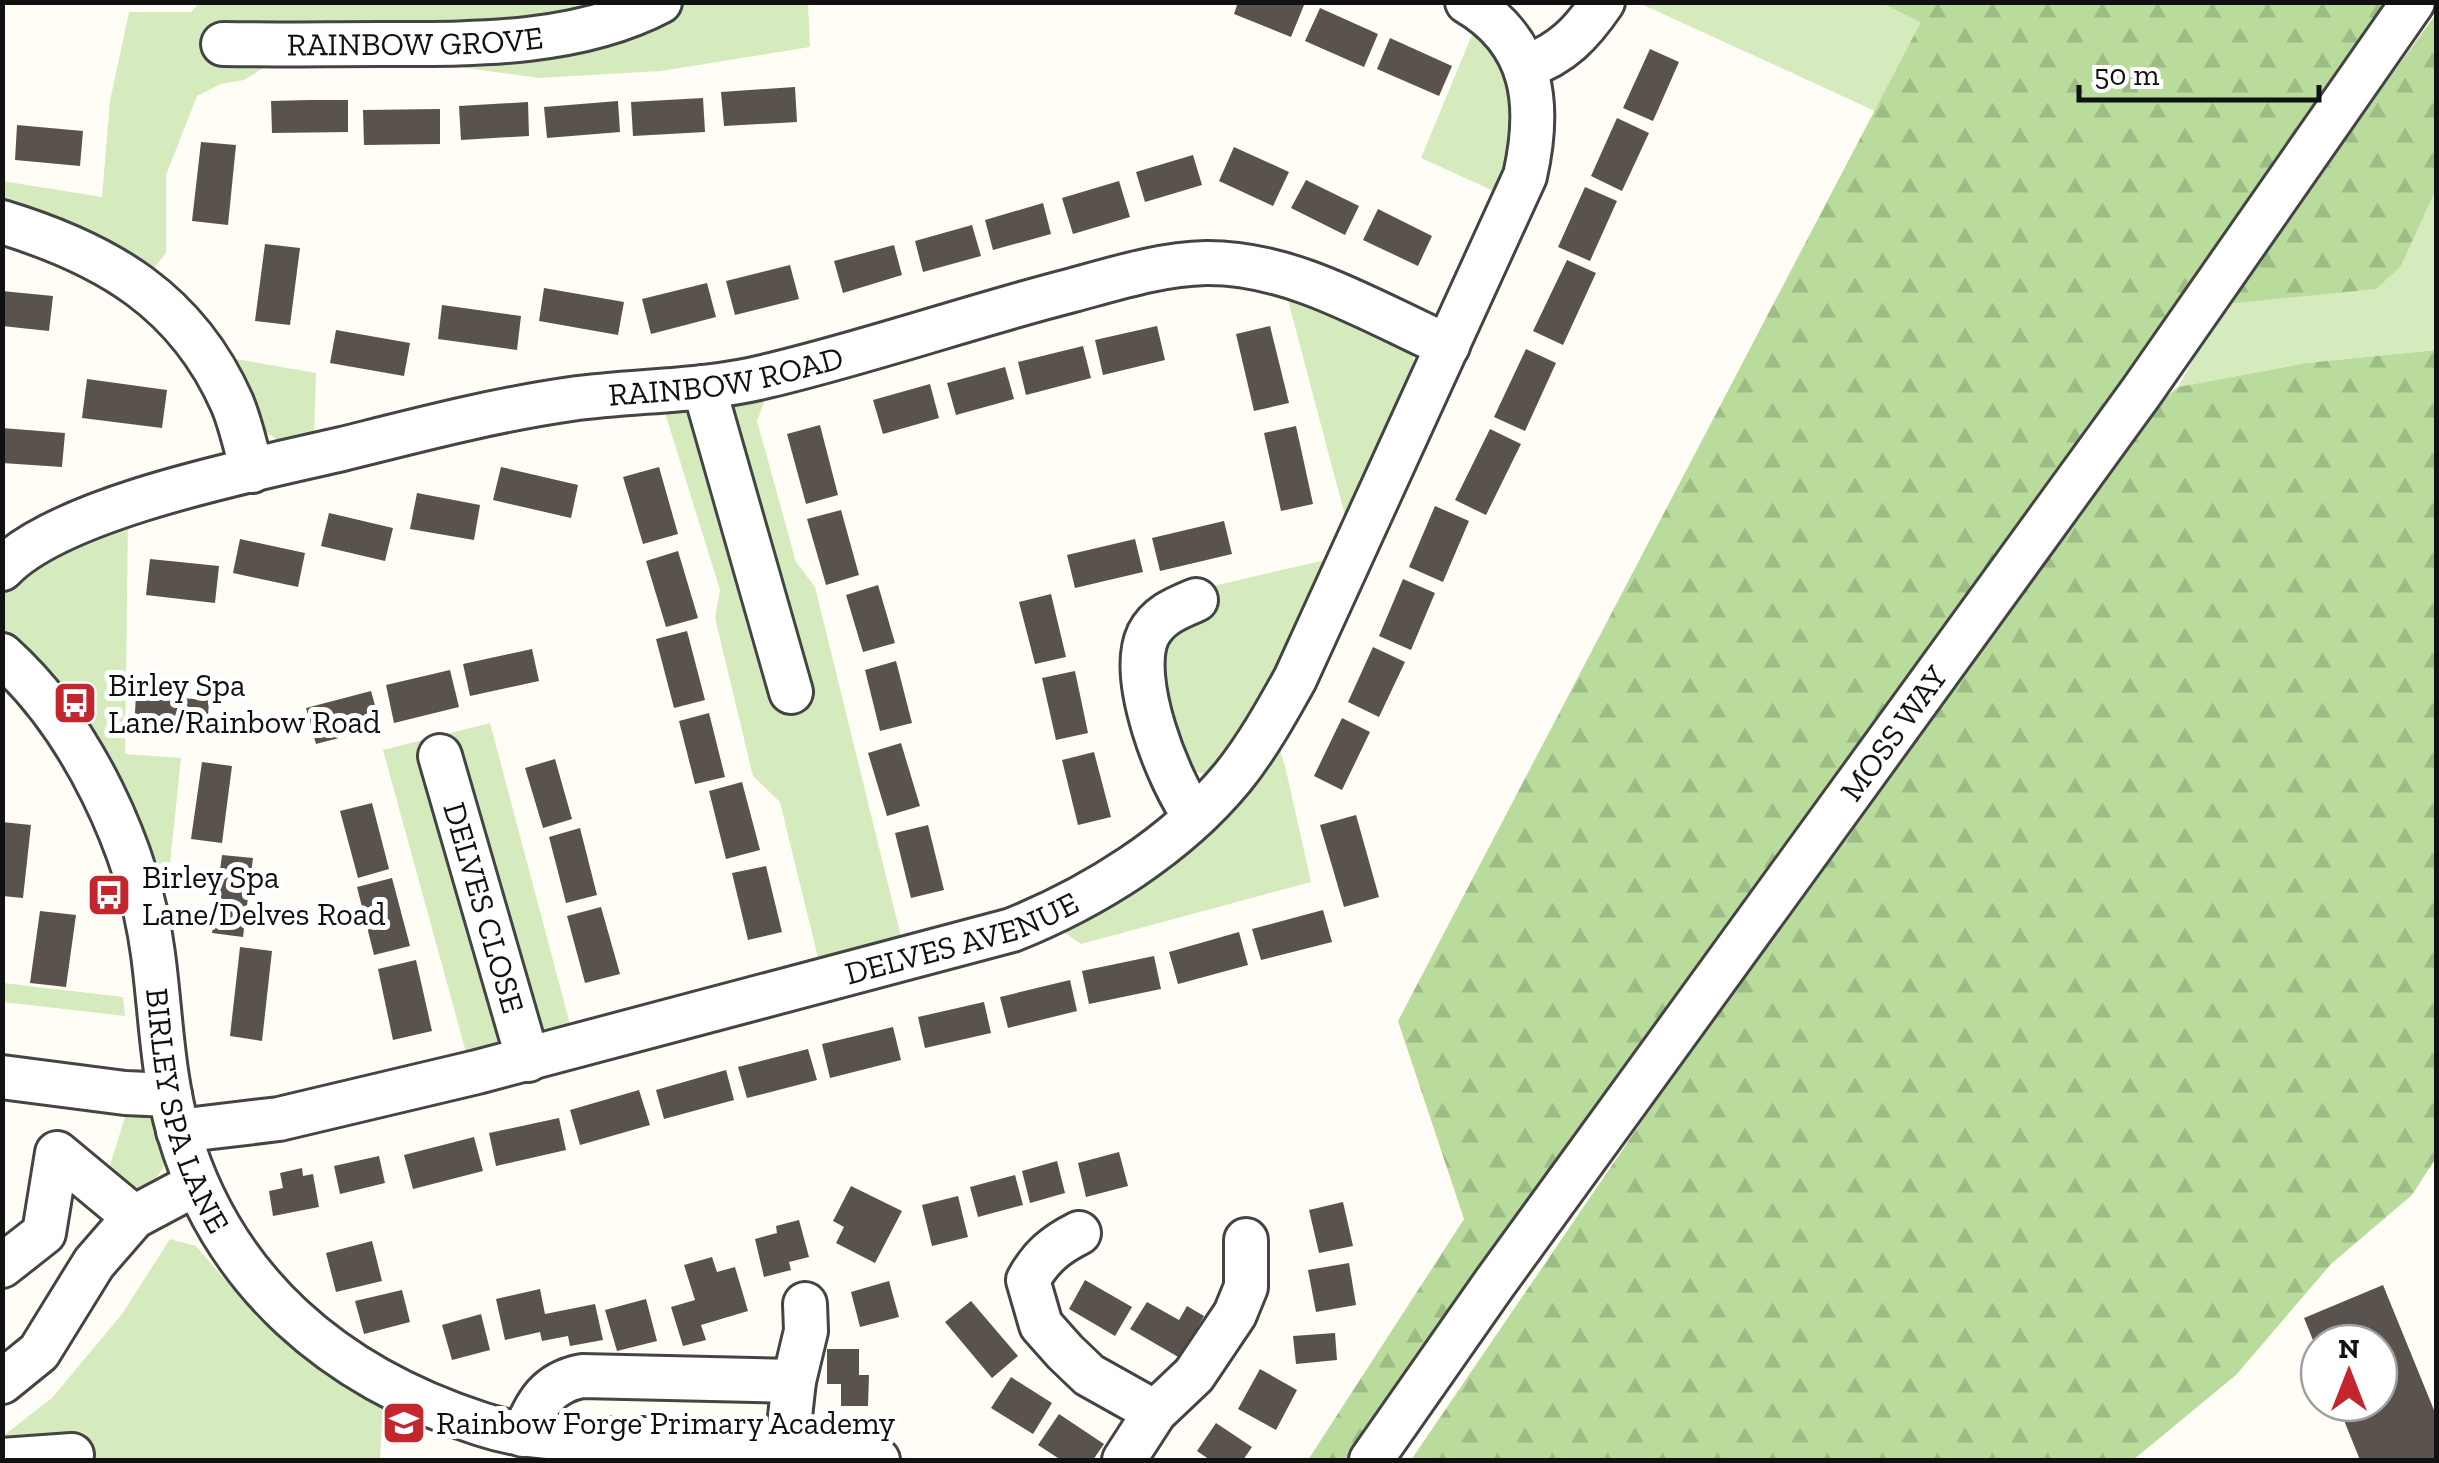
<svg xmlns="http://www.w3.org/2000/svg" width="2439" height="1463" font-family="'Zilla Slab',serif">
<defs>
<pattern id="forest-firs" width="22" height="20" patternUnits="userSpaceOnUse" patternTransform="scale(2.5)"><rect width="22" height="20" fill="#b9dc9c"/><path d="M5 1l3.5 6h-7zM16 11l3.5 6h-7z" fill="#9ebc85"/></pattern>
</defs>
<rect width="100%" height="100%" fill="#fffdf5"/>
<g fill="#d5ebbd">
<polygon points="200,2 808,3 810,47 661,71 539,78 407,60 275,61 244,80 221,84 197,96 166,175 166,253 152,271 3,209 2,181 102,197 110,101 129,12 191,12"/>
<polygon points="1639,3 1881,3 1922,21 1875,111"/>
<polygon points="1474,30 1496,51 1511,77 1514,157 1498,193 1421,158"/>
<polygon points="2436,190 2436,350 2306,363 2178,387 2224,304 2401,266"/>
<polygon points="1285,289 1412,351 1415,371 1347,523"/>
<polygon points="230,358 316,373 314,437 286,445 254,425"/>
<polygon points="768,392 757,421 796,562 815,587 903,945 819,962 780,802 753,776 715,618 720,590 662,403"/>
<path d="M128 518 125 754 181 758 168 882C122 792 76 701 3 629L2 537 8 541Z"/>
<polygon points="1334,558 1266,707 1285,766 1311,882 1081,944 1058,928 1225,806 1205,774 1189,770 1178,759 1156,641 1215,600 1213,586"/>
<polygon points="490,723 572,1032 467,1056 383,750"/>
<polygon points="3,983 123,997 125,1016 3,1002"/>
<polygon points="127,1110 159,1116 170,1158 148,1190 134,1192 109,1169"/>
<polygon points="170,1239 196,1246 258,1318 308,1359 383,1400 380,1460 3,1460 3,1436 52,1398 122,1314"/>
</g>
<g fill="url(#forest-firs)">
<polygon points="1881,3 2395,3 2133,366 1979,597 1347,1460 1308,1460 1464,1219 1398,1021 1921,22"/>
<polygon points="2436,14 2436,190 2401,266 2376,289 2224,304"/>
<polygon points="2436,350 2436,1158 2412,1195 2331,1264 2236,1375 2133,1460 1411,1460 1711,1020 2148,413 2178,387 2306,363"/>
</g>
<g fill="#5a524d">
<polygon points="1238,2 1298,2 1304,5 1291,37 1234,14"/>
<polygon points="1320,8 1378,34 1364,67 1305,41"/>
<polygon points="1390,38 1452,66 1439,96 1377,69"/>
<polygon points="1650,49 1679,62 1653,121 1623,108"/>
<polygon points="795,87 797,122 724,126 721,92"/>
<polygon points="703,98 705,132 633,136 631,102"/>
<polygon points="309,100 348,100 348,132 272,133 271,101"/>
<polygon points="618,101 620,132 547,138 544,107"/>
<polygon points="528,102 529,136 461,140 459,106"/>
<polygon points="440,109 440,144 364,145 363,110"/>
<polygon points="1617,118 1649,133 1622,191 1591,176"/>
<polygon points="17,125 83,131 80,166 15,160"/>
<polygon points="201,142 236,145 228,225 192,221"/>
<polygon points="1234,147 1289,172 1273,206 1219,181"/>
<polygon points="1193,155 1202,185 1145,202 1136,172"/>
<polygon points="1306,180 1359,206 1345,235 1291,208"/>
<polygon points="1119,181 1130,217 1073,234 1062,198"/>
<polygon points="1585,187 1617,201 1590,261 1558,247"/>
<polygon points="1043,203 1051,234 993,250 985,220"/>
<polygon points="1378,209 1432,236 1418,266 1363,240"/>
<polygon points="972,225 981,256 923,272 915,241"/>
<polygon points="265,244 300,248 290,325 255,321"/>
<polygon points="894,245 902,275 843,293 834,261"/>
<polygon points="1567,260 1596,273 1563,345 1533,331"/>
<polygon points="790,265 799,299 735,315 726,281"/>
<polygon points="707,283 716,317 651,334 642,299"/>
<polygon points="544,288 624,302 618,335 539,321"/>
<polygon points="2,291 53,296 49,331 2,326"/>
<polygon points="442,305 521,316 517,350 438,339"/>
<polygon points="1157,326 1165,360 1103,375 1095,340"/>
<polygon points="1270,326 1289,403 1254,411 1236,334"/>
<polygon points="336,330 410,343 404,376 330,363"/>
<polygon points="1083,346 1091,378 1026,395 1018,362"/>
<polygon points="1526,349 1556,363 1525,431 1494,417"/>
<polygon points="1005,367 1014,399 956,415 947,383"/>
<polygon points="87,379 167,390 162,428 82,418"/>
<polygon points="930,384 939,418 883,434 873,400"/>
<polygon points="820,425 838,495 806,504 787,434"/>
<polygon points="1296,426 1313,504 1281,511 1264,433"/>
<polygon points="2,428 65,433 62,467 2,463"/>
<polygon points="1490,429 1521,444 1486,515 1455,500"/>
<polygon points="501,467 578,485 571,518 493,500"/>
<polygon points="659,467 678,534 643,544 623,477"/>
<polygon points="417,493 480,505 474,540 410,529"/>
<polygon points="1435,506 1469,521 1443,582 1409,567"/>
<polygon points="841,510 859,575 826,585 807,519"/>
<polygon points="329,513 393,528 385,561 321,546"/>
<polygon points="1224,521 1232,554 1160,571 1152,538"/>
<polygon points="240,539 305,553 298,587 233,573"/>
<polygon points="1135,539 1143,572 1075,588 1067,555"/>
<polygon points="678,551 698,618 666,627 646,561"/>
<polygon points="150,559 219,566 215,603 146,595"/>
<polygon points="1403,579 1435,593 1411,650 1379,636"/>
<polygon points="878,585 895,643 863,652 846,595"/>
<polygon points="1051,594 1066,657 1035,664 1019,602"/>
<polygon points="687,631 705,700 674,708 656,639"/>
<polygon points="1373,647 1405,662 1379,717 1348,702"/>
<polygon points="532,649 539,681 470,696 463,664"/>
<polygon points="896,661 912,723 880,731 865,670"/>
<polygon points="450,670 459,707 394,723 386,685"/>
<polygon points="1075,671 1088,733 1056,740 1042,678"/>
<polygon points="371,691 381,727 316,744 306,708"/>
<polygon points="136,695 209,700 207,733 134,729"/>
<polygon points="709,713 725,777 695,784 679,721"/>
<polygon points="1342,718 1370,732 1342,790 1314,776"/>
<polygon points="901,743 920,806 887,816 868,753"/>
<polygon points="1094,752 1111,817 1078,825 1062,760"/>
<polygon points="555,759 572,819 543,828 525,768"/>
<polygon points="202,762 232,766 222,843 191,839"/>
<polygon points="742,782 760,850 726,859 709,791"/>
<polygon points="372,803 389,869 358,878 340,811"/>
<polygon points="1356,815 1379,897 1344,907 1320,825"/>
<polygon points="2,822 31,825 23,898 2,896"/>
<polygon points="928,825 944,890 911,898 895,833"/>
<polygon points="580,828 597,895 566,903 549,837"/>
<polygon points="222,855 253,858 243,937 212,933"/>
<polygon points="766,866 782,932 748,940 732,873"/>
<polygon points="392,878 410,946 374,955 357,887"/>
<polygon points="601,907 620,974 585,983 567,916"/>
<polygon points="1323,910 1332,942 1261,960 1252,929"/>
<polygon points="40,911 76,915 66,987 30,983"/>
<polygon points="1239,932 1248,965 1178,984 1169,952"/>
<polygon points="240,947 272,951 262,1041 230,1036"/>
<polygon points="1154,956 1161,989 1089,1004 1082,971"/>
<polygon points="416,960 432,1031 393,1040 378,969"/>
<polygon points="1070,980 1077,1011 1008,1028 1000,997"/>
<polygon points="984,1002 991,1033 925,1048 918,1017"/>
<polygon points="893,1027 901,1060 830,1078 822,1044"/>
<polygon points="808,1049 817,1080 747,1098 738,1067"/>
<polygon points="726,1070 734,1100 664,1119 656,1090"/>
<polygon points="639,1090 650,1125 580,1145 570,1110"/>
<polygon points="559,1118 566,1150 496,1166 489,1133"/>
<polygon points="474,1137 483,1171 413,1189 404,1155"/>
<polygon points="1119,1152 1128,1186 1086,1197 1078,1163"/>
<polygon points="379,1156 385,1183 340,1194 334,1166"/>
<polygon points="1057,1161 1065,1193 1030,1203 1022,1171"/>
<polygon points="302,1168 303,1176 313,1174 319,1207 273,1216 269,1191 283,1188 280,1173"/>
<polygon points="1015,1175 1023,1205 978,1217 970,1187"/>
<polygon points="851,1186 902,1211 875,1263 836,1243 844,1227 833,1221"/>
<polygon points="958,1196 968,1237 932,1246 922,1205"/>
<polygon points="1343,1202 1353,1246 1319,1253 1309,1210"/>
<polygon points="799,1220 809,1257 789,1262 791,1270 764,1277 755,1239 777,1233 776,1226"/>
<polygon points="372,1241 382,1281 336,1292 326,1253"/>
<polygon points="712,1257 717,1272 735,1267 748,1311 701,1325 706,1340 683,1346 671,1307 695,1300 684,1265"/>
<polygon points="1349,1263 1356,1305 1316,1312 1308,1270"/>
<polygon points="1085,1280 1132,1307 1115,1336 1069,1309"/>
<polygon points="889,1281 899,1317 860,1327 851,1292"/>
<polygon points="2383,1285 2436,1415 2436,1460 2360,1460 2337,1403 2379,1403 2379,1343 2319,1343 2319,1355 2304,1318"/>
<polygon points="540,1289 545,1314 595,1304 603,1340 570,1346 568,1336 542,1341 540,1332 505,1340 496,1299"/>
<polygon points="402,1290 410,1322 364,1334 355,1301"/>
<polygon points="646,1299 657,1341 617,1351 605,1310"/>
<polygon points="971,1301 1018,1356 992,1378 945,1322"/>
<polygon points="1147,1302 1179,1320 1187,1306 1204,1316 1180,1358 1130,1329"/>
<polygon points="481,1314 490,1350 452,1360 442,1325"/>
<polygon points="1335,1333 1337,1360 1296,1364 1293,1336"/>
<polygon points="827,1349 859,1349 859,1375 869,1375 868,1406 841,1406 841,1384 827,1384"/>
<polygon points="1260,1369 1297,1390 1276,1430 1238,1409"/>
<polygon points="1011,1377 1052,1403 1033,1434 991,1408"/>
<polygon points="1059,1414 1104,1444 1093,1460 1061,1460 1038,1445"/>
<polygon points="1216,1423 1252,1447 1243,1460 1210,1460 1197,1451"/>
</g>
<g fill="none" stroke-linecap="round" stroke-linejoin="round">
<defs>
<g id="minor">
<path id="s1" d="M223 44C275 45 327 44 379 44 471 44 576 46 660 2"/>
<path d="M1525 67C1562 54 1581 34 1603 2"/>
<path d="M2 222C107 254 187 301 232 403 241 424 246 449 252 471"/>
<polyline points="704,387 791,692"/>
<path id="s2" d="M2 569C61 507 256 469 342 449 418 430 494 410 571 399 636 390 703 392 767 376 869 352 971 316 1073 290 1117 278 1161 264 1206 263 1292 262 1372 312 1448 346"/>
<path id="s3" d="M2 655C82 727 139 849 153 954 161 1014 162 1075 179 1133 223 1283 335 1377 481 1424 535 1442 590 1439 646 1439 724 1439 802 1442 878 1460"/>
<path id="s4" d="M440 756 528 1060"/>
<path d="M1195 817C1168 781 1128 678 1148 635 1158 615 1177 608 1196 600"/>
<polyline points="2,1077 125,1093 170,1095"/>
<path id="s5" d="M178 1131 279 1119 477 1072 1012 930C1094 897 1176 846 1233 777 1257 747 1276 713 1295 679L1525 176C1541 105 1535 42 1467 2"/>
<path d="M1079 1233C1055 1245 1041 1257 1028 1280L1041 1325 1065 1352 1089 1375 1155 1412"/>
<polyline points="2,1266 44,1233 57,1153 134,1217"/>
<polyline points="2,1382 39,1352 94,1263 134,1217 196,1184"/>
<path d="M523 1435C537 1404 546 1383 582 1376L794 1381"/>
<polyline points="787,1443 794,1381 806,1331 805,1304"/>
<polyline points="2,1460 72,1455"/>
<polyline points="1124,1460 1155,1412 1194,1375 1235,1314 1246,1287 1246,1240"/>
<path id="s6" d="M1371 1460 1494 1284 2142 391 2413 2"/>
</g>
</defs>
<use href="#minor" stroke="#444" stroke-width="48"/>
<use href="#minor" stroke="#fff" stroke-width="42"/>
</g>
<defs>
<symbol id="bus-square" viewBox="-11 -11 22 22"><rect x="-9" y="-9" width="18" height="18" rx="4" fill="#c4262e" stroke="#fff"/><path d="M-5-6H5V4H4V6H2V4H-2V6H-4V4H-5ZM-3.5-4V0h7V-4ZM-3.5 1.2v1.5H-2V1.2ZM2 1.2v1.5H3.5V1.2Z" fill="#fff"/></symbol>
<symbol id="school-square" viewBox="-11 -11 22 22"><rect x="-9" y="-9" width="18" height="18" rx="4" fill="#c4262e" stroke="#fff"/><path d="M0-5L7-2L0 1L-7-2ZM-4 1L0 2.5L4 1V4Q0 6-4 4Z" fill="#fff"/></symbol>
</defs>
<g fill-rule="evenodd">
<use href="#bus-square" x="50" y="678" width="50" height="50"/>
<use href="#bus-square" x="84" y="870" width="50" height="50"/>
<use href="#school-square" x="379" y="1398" width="50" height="50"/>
</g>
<g text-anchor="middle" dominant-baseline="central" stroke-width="10" stroke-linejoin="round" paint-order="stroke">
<g font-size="32" fill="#111" stroke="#fff">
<text stroke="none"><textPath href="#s1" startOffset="192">RAINBOW GROVE</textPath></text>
<text stroke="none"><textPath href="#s2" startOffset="755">RAINBOW ROAD</textPath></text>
<text stroke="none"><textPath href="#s6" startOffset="895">MOSS WAY</textPath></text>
<text stroke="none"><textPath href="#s4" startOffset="158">DELVES CLOSE</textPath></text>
<text stroke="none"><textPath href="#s5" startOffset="808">DELVES AVENUE</textPath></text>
<text stroke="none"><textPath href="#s3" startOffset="502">BIRLEY SPA LANE</textPath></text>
</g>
<g font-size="32" fill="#111" stroke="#fff" text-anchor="start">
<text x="108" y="685">Birley Spa<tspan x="108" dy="37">Lane/Rainbow Road</tspan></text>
<text x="142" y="877">Birley Spa<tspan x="142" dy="37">Lane/Delves Road</tspan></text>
<text x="436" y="1423">Rainbow Forge Primary Academy</text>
</g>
</g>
<rect width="2439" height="1463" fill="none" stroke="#111111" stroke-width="10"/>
<g transform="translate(2349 1373)"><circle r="48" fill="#ffffff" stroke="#a0a0a0" stroke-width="2.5"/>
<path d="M0-8L18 38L0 25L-18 38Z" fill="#c4262e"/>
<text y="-15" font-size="28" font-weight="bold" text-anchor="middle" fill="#111111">N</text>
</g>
<path d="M2079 85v15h240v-15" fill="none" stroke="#111111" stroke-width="5"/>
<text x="2094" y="85" font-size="30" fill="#111111" stroke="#ffffff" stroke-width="8" paint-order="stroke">50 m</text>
</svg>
